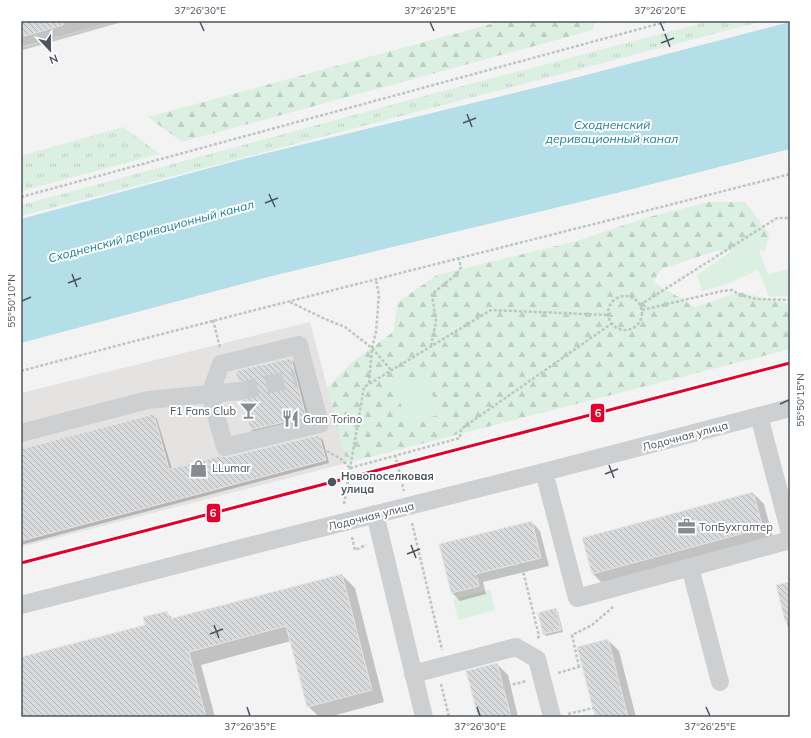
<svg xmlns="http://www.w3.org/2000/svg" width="811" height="738" font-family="Mulish,sans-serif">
<defs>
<pattern id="grass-tufts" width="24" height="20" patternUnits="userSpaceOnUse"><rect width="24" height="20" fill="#dbefe2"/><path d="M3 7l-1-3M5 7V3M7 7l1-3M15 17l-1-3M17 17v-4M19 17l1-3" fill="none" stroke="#becfc4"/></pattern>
<pattern id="forest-firs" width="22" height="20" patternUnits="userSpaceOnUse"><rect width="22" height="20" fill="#dbefe2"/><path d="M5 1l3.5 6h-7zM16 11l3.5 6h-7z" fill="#becfc4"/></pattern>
<pattern id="building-back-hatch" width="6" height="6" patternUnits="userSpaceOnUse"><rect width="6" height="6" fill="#d9dadc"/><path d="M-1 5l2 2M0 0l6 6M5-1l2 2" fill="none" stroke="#b2b4b6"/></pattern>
</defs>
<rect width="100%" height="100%" fill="#f3f3f3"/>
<polygon fill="#e4e3e1" points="310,322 347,463 21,547 21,393"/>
<g fill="url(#grass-tufts)">
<polygon points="710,21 763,21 21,216 21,205 443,91"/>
<polygon points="123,127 160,154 21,191 21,156"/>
</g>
<g fill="url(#forest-firs)">
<polygon points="502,21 595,21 593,30 182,142 148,117"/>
<polygon points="709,202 745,202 769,234 765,251 716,251 661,269 653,282 695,307 740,292 790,304 790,349 347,463 327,388 351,363 393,332 398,302 437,275 577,241 645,218"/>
</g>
<g fill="#dbefe2">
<polygon points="754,238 768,274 790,269 790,296 769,297 758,270 727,284 702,291 697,275 726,255"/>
<polygon points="427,375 438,415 406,424 395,383"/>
<polygon points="490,590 495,610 458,620 453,599"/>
</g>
<polygon fill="#b4dee8" points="790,22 790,149 621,192 272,276 21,343 21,219 243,159 567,80"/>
<g fill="#0003">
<polygon points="21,21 116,21 21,47"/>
<polygon points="291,359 296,364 311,422 256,435 251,430 250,386 244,386 239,380"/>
<polygon points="154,415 157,419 172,469 227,458 319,436 323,440 329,463 21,545 21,450"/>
<polygon points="753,493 764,504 773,538 603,584 593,574"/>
<polygon points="532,522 540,531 549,566 483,582 486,594 460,601 452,593"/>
<polygon points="342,575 355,588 384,702 329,717 319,717 308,706 291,641 201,665 215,717 21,717 21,658 146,626 166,612 173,619"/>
<polygon points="790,583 790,635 777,586"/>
<polygon points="556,610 558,612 563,632 546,636 544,634 539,614"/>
<polygon points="608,640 619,651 636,717 596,717"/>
<polygon points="497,664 508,675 518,717 479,717"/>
</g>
<g fill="url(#building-back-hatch)" stroke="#e5e5e5">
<polygon points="21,21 63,21 63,25 21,37"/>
<polygon points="291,358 306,417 250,430 243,401 249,396 250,390 248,385 245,382 238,381 235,371"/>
<polygon points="154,414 169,469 220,456 227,457 319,435 326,460 21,541 21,449"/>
<polygon points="753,492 763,528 592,574 582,538"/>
<polygon points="532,521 541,558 476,574 479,586 451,593 439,544"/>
<polygon points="342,574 372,690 307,707 286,626 189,652 206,717 21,717 21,657 145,625 143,617 167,611 169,619"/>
<polygon points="790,582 790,621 785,621 776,585"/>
<polygon points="556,608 561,630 543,634 538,613"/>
<polygon points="608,639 628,717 595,717 582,666 577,647"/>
<polygon points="497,663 511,717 478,717 466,671"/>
</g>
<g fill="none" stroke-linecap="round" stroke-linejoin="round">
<polyline stroke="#c9ccce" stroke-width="18" stroke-dasharray="18 9" stroke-linecap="butt" points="240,391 296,378"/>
<g stroke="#bcc6c3" stroke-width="2.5" stroke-dasharray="3 2" stroke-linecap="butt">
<polyline points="21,197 669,21"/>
<circle cx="625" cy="313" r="17"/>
<polyline points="290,302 325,319 345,327 372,348 391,370"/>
<polyline points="640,305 777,218 790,218"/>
<polyline points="642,310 722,291 732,290 740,295 756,299 790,300"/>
<polyline points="213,320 220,348"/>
<polyline points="431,346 436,321 432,294 457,274 461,267 459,259"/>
<path d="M21 371C277 303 534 240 790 174"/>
<polyline points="369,383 372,348 376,332 379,295 376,280"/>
<polyline points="327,451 341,459 350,468"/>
<polyline points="395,455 404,491"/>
<polyline points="350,468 460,438 461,429 611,324"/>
<polyline points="344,504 364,387 491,310 608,315"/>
<polyline points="412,523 442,650"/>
<polyline points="352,537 355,550 366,545"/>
<polyline points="521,563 539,636 537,640"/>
<polyline points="476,577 522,567"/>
<polyline points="579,667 572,635 592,625 613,607"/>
<polyline points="558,673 582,666"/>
<polyline points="441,684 449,717"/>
<polyline points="503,687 526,681"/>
<polyline points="568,714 593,708"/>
</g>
<g stroke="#cdcfd1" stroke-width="18">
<polygon points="299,345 320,424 225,447 210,394 221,364"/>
<polyline points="759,416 790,533"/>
<polyline points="21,433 148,400 240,391"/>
<polyline points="544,472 577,598 790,540"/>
<polyline points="375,514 424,717"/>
<polyline points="690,567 720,682"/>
<polyline points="21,605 277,539 544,472 790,408"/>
<polyline points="413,674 516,647 537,659 552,717"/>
</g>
<polyline stroke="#c8c9cb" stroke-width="3" points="21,49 120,21"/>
<defs>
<polyline id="tram-1" points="21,563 790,363"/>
</defs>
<use href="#tram-1" stroke="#fff" stroke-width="6"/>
<use href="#tram-1" stroke="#e4002b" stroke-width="3"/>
</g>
<path fill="none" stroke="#4c555e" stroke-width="1.5" d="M200 22 204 31M430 22 434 31M660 22 664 31M665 34 670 47M661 43 674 38M467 114 472 127M463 123 476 118M269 194 275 207M265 203 278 198M72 274 77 287M68 283 81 278M22 301 31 297M780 404 789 400M609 465 614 478M605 474 618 469M411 545 416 558M407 554 420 549M214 625 219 638M210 634 223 629M247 707 250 716M477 707 480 716M706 707 710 716"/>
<defs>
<symbol id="bar-bare" viewBox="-9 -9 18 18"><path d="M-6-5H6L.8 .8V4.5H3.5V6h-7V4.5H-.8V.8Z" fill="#868c92" stroke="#fff" stroke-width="2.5" paint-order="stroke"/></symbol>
<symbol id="restaurant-bare" viewBox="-9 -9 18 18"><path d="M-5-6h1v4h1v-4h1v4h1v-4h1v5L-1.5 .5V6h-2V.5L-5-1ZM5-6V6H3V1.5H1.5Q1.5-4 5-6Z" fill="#868c92" stroke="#fff" stroke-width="2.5" paint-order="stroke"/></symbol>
<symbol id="shop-bare" viewBox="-9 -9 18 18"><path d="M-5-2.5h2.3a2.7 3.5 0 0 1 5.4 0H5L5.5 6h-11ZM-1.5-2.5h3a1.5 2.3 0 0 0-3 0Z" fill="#868c92" stroke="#fff" stroke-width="2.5" paint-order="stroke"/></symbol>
<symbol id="office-bare" viewBox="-9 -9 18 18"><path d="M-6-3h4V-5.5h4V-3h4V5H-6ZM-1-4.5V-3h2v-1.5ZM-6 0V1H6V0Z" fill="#868c92" stroke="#fff" stroke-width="2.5" paint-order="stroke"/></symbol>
</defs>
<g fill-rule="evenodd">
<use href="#bar-bare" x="236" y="398" width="25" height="25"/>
<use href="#restaurant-bare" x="278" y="406" width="25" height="25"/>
<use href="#shop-bare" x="186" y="456" width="25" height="25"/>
<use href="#office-bare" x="674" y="514" width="25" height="25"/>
</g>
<circle fill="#4c555e" stroke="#fff" stroke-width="1.5" cx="332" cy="482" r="5"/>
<g text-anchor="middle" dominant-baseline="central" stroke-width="4" stroke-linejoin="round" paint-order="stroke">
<g font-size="11" fill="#4c555e" stroke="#fff" text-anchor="start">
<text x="236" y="411" text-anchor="end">F1 Fans Club</text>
<text x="303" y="419">Gran Torino</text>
<text x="212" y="468">LLumar</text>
<text x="699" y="527">ТопБухгалтер</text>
</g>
<g font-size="11" fill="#4c555e" stroke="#fff">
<text transform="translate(685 436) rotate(-15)">Лодочная улица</text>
<text transform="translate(371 516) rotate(-14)">Лодочная улица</text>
</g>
<g font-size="11" font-weight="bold" fill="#4c555e" stroke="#fff" text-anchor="start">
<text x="341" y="476">Новопоселковая<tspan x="341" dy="13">улица</tspan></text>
</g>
<g font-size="12" font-style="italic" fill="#1c8098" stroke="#fff">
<text x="612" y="124">Сходненский<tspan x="612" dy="14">деривационный канал</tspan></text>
<text transform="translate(151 231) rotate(-15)">Сходненский деривационный канал</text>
</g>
</g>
<g stroke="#fff" stroke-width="1.5">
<rect x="590" y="403" width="15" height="20" rx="4" fill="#e4002b"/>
<rect x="206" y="503" width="15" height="20" rx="4" fill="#e4002b"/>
</g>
<g font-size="11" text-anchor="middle" font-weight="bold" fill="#fff">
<text x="598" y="417">6</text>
<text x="213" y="517">6</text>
</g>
<rect width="811" height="738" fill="none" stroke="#ffffff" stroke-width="44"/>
<g transform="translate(50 50) rotate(158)" stroke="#ffffff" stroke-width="3" paint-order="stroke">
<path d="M0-3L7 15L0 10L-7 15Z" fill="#4c555e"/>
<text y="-6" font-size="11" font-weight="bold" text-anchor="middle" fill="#4c555e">N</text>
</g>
<rect x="22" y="22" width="767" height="694" fill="none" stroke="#4c555e" stroke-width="1.5"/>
<g font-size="10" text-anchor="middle" fill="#4c555e">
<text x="200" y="14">37°26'30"E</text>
<text x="430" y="14">37°26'25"E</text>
<text x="660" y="14">37°26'20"E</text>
<text transform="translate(11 301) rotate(-90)" y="4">55°50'10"N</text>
<text transform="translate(800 400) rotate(-90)" y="4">55°50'15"N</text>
<text x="250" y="730">37°26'35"E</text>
<text x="480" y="730">37°26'30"E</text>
<text x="710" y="730">37°26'25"E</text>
</g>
</svg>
